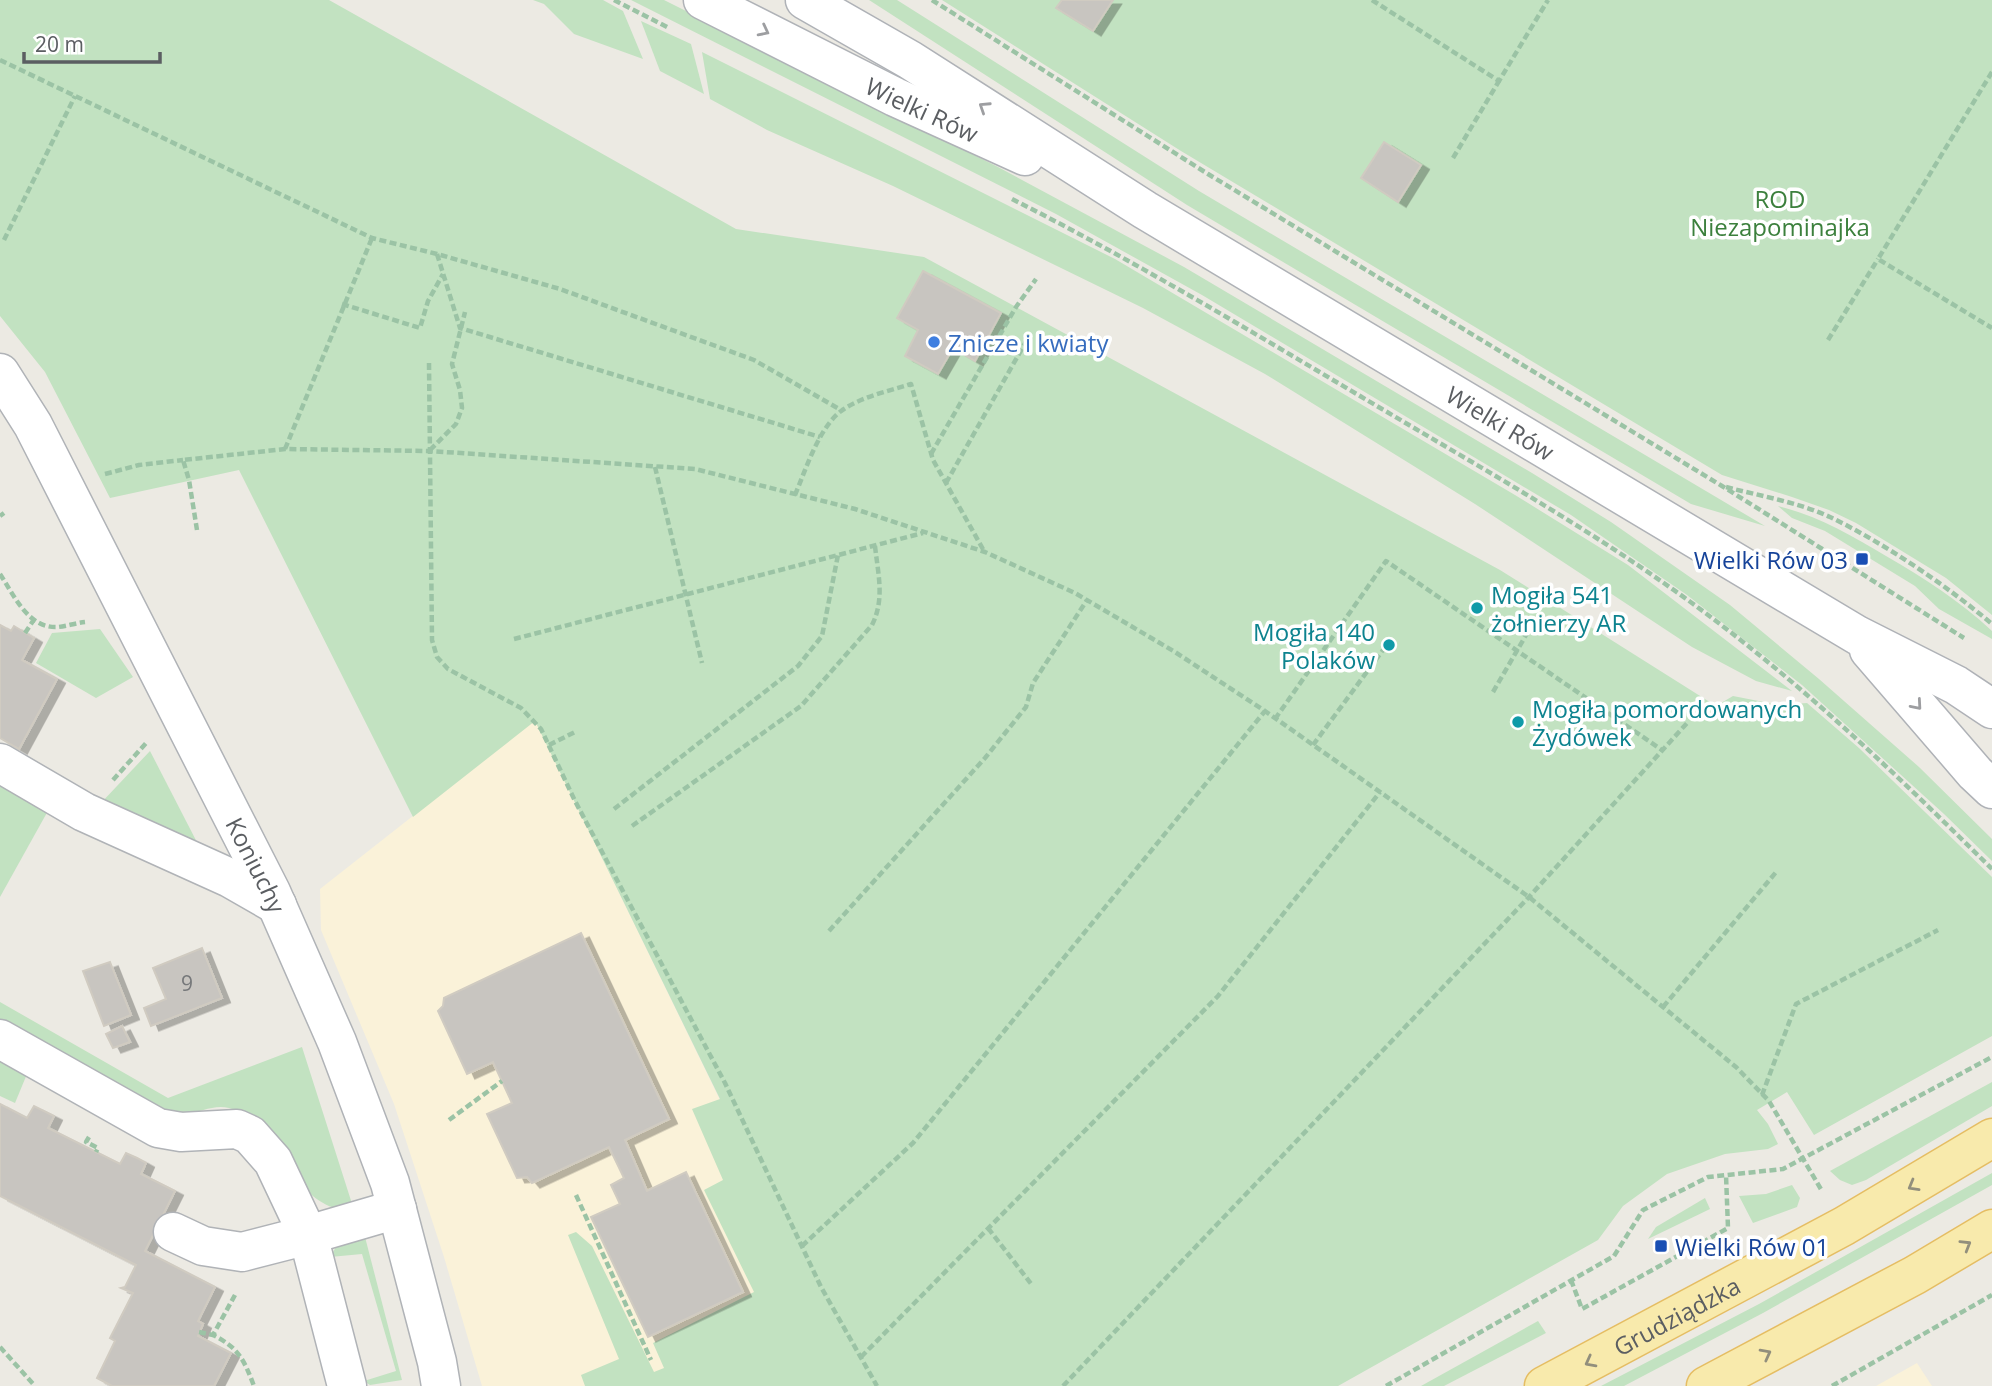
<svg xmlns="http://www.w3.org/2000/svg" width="1992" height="1386" font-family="'Open Sans',sans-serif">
<defs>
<filter id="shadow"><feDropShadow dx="8" dy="4.5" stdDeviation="0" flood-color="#0004"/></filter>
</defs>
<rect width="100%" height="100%" fill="#eceae3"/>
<g fill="#faf2d9">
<polygon points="535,720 720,1100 828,1310 658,1386 482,1386 444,1257 394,1104 321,930 320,889"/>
<polygon points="1917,1363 1932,1386 1876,1386"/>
</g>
<g fill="#c2e2c1">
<polygon points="0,0 329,0 736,229 924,257 1500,570 1716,706 1733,696 1779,705 1807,703 1859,748 1992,877 1992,1036 1814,1135 1787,1092 1757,1110 1768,1124 1778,1144 1768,1149 1725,1154 1667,1174 1623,1206 1598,1240 1338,1386 585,1386 581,1375 619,1359 568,1235 576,1232 592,1246 654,1372 664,1368 653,1343 754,1292 704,1190 723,1180 692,1109 720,1099 535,721 413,817 239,470 110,498 45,372 0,316"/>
<polygon points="533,0 603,0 623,11 643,59 574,34 544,4"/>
<polygon points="631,0 664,0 998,167 1184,267 1532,473 1611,522 1730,605 1819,679 1919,767 1992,839 1992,861 1944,814 1802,685 1687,595 1571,515 1202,295 1056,214"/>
<polygon points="869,0 897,0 1199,191 1765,526 1691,504 1187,205"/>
<polygon points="942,0 1992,0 1992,615 1946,578 1856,523 1829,510 1792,497 1722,475 1181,151"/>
<polygon points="641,21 691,44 704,94 660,71"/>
<polygon points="702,52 1115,259 1515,495 1628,565 1792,691 1756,681 1692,647 1475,504 1265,374 1143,308 893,186 767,130 710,99"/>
<path d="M1778 506C1818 516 1851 535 1886 556 1924 578 1960 601 1992 631V639L1939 609 1915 586 1825 531 1792 518Z"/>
<polygon points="100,629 133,677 96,698 36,663 52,633"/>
<polygon points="150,751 202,852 101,803"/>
<polygon points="0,781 49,809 0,897"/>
<path d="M0 1002 168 1098 302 1047 354 1210C291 1214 282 1123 229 1108 215 1104 200 1112 187 1114 180 1115 172 1114 165 1114L0 1026Z"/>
<polygon points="0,1049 27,1074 15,1103 0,1096"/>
<polygon points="1992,1082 1992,1106 1866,1180 1852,1185 1840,1180 1830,1171"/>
<polygon points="1992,1173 1992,1185 1763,1313 1624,1386 1601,1386 1759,1304"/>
<polygon points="1792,1185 1800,1198 1797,1207 1753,1223 1739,1196 1766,1194"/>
<polygon points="1705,1198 1710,1209 1648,1239 1656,1227"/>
<polygon points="365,1237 402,1380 370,1385 364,1381 396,1371 362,1254 330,1257 336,1247"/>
<polygon points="1538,1321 1546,1333 1444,1386 1421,1386"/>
</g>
<g fill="#c8c5c0" stroke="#d0cbc1" stroke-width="2" filter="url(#shadow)">
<polygon points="1062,0 1113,0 1093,31 1056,8"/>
<polygon points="1384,142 1421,165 1398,202 1361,178"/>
<polygon points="923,271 1001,313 975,361 953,348 938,374 905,356 918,330 897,318"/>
<polygon points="0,625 11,631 14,626 34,638 22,660 57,679 19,749 0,738"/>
<polygon points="581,933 669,1119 625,1140 647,1191 686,1172 743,1292 648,1337 591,1217 620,1204 611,1185 624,1178 609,1147 532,1183 527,1177 517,1178 487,1114 512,1103 493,1062 467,1074 438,1011 443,1006 444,998"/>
<polygon points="202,948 222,998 151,1026 144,1008 166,999 153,968"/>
<polygon points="110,962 131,1015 104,1026 83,971"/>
<polygon points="122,1026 130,1042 113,1048 106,1034"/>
<polygon points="0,1104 27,1118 34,1106 54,1116 48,1128 120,1164 126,1153 137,1158 146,1163 141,1174 175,1191 145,1251 215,1287 198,1321 203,1324 198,1336 231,1353 214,1386 112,1386 97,1378 115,1341 110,1338 133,1293 121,1288 125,1287 136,1265 0,1196"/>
</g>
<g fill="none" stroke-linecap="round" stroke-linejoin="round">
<defs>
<g id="street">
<path id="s1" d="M0 373 33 425 271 892 337 1042 390 1183 437 1362 441 1386"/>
<polyline points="0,763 84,812 230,878 277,905"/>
<polyline points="0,1039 158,1128 181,1132 237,1129 250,1135 273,1161 308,1235 397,1209"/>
<polyline points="173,1232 203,1246 242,1252 308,1235 347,1386"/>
</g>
<g id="secondary">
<path id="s2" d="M703 0 895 97 1025 156"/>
<path id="s3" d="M805 0 910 60 1145 210 1857 635 1956 685 1992 709"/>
<polyline points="1869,650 1975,773 1992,789"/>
</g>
<g id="primary">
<path id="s4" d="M1544 1386 1844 1226 1992 1138"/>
<polyline points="1706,1386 1915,1275 1992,1229"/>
</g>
</defs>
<use href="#street" stroke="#b0b3b7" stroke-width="41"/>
<use href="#secondary" stroke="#afb2b7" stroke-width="41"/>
<use href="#primary" stroke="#e5bd63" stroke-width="41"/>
<g stroke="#9bc3a5" stroke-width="4.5" stroke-dasharray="7 3.5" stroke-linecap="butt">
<polyline points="614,0 669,28"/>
<polyline points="932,0 1208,174 1722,486 1964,638"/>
<polyline points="1372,0 1499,81 1548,0"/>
<polyline points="0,60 372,238 437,254 560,289 754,360 841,410"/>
<polyline points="1992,72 1878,259 1992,328"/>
<polyline points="1453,158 1499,81"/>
<path d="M1012 199C1139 263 1260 337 1382 409 1495 476 1611 541 1716 621 1815 696 1904 782 1992 869"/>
<polyline points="4,240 75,96"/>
<polyline points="437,254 460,328 820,437"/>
<polyline points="342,304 420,328 428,301 443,274"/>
<polyline points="1828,340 1878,259"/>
<polyline points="429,363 432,640 437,657 448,669 521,708 541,729 575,801 725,1083 821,1287 877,1386"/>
<polyline points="285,449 372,238"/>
<polyline points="430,450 456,424 462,408 460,390 452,364 465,312"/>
<polyline points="931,454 1016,307 1036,279"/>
<polyline points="655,467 702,663"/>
<polyline points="105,474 139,465 183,460"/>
<polyline points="946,483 1028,338"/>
<path d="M1726 487C1760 496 1798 502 1830 517 1884 543 1946 585 1992 624"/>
<path d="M795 495C806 469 820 424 844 409 864 396 889 391 911 384L933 460 984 551"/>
<polyline points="0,516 4,513"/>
<polyline points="197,530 189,480 183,460 285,449 430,451 695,469 855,509 985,552 1075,593 1175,652 1265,711 1529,897 1736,1067 1769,1101 1822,1191"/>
<path d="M0 574C14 595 28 629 58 627 67 626 76 623 85 622"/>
<polyline points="25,633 33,621"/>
<polyline points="514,639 923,533"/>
<polyline points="1493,692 1533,623"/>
<polyline points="1275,719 1386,561 1662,750"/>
<polyline points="549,745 577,731"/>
<polyline points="1313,745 1383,650"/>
<polyline points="113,780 147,742"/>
<polyline points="614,809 798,666 822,636 838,555"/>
<path d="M632 826 801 706 872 625C885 599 878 574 875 546"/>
<polyline points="829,931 985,758 1026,707 1033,683 1087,600"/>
<polyline points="1663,1007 1777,871"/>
<polyline points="1762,1095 1796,1004 1938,930"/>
<polyline points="449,1120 502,1081"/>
<polyline points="89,1137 86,1142 98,1148 96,1152"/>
<polyline points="576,1195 651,1360"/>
<polyline points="988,1228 1032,1285"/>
<polyline points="802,1246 913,1143 1265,711"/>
<polyline points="1571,1280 1582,1309 1728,1228 1726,1175"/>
<path d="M235 1295 213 1335C239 1348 244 1360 254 1386"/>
<polyline points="199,1332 213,1335"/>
<polyline points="0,1347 35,1386"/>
<polyline points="861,1357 1218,996 1380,792"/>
<polyline points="1063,1386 1529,897 1688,722"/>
<polyline points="1386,1386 1614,1256 1643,1210 1708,1177 1783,1169 1992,1057"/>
<polyline points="1832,1386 1992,1295"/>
</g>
<use href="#street" stroke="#fff" stroke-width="38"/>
<use href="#secondary" stroke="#fff" stroke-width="38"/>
<use href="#primary" stroke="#f8eaac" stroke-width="38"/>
</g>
<defs><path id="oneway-chevron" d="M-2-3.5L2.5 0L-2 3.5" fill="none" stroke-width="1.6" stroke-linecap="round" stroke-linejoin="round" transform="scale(1.75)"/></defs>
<g stroke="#9d9ea1">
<use href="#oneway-chevron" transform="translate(764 31) rotate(27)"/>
<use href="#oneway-chevron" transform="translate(984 107) rotate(-147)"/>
<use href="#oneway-chevron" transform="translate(1917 705) rotate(49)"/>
</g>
<g stroke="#928f7c">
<use href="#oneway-chevron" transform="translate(1913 1186) rotate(150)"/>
<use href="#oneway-chevron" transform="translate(1966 1245) rotate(-31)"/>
<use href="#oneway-chevron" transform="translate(1766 1354) rotate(-28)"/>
<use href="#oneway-chevron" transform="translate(1590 1362) rotate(152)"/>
</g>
<circle fill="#3f7fe0" stroke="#fff" stroke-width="2.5" cx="934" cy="342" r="7"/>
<g fill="#1a4fb4" stroke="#fff" stroke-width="2.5">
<rect x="1855" y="552" width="14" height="14" rx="3.5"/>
<rect x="1654" y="1239" width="14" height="14" rx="3.5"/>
</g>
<g fill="#0f9aa8" stroke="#fff" stroke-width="2.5">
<circle cx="1477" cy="608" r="7"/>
<circle cx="1389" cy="645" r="7"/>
<circle cx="1518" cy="722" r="7"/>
</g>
<g text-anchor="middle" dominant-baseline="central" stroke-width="7" stroke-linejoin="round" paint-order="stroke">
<g font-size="21" fill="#76787a">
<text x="187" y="983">9</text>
</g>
<g font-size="24" fill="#5b5e62" stroke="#fff">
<text stroke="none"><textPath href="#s2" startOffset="245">Wielki Rów</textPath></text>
<text stroke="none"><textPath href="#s3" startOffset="814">Wielki Rów</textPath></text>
<text stroke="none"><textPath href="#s1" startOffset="555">Koniuchy</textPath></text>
<text stroke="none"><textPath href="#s4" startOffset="150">Grudziądzka</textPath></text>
</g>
<g font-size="24" fill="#3c803d" stroke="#fff">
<text x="1780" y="198">ROD<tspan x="1780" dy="28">Niezapominajka</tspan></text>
</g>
<g font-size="24" fill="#366cbe" stroke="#fff" text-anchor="start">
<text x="948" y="342">Znicze i kwiaty</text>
</g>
<g font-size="24" fill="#164399" stroke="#fff" text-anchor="end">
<text x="1848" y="559">Wielki Rów 03</text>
<text x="1675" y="1246" text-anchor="start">Wielki Rów 01</text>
</g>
<g font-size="24" fill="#0d838f" stroke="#fff" text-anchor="start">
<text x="1491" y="594">Mogiła 541<tspan x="1491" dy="28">żołnierzy AR</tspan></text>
<text x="1375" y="631" text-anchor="end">Mogiła 140<tspan x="1375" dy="28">Polaków</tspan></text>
<text x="1532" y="708">Mogiła pomordowanych<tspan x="1532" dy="28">Żydówek</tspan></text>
</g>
</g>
<path d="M24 52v10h136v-10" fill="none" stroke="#5b5e62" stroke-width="3.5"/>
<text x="35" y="52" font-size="21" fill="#5b5e62" stroke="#ffffff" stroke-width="5" paint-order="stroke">20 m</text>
</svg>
